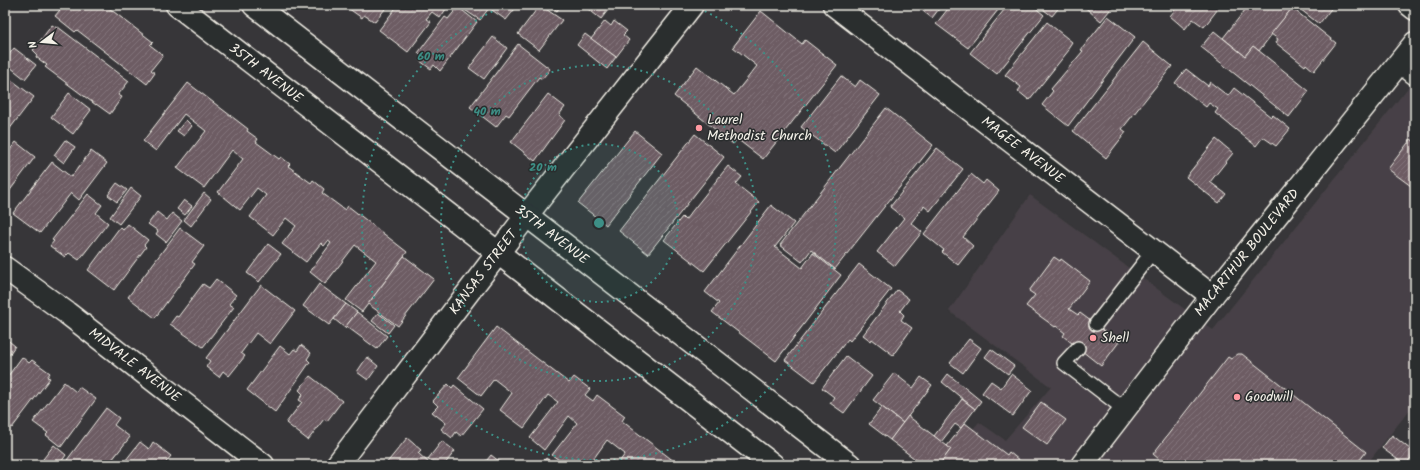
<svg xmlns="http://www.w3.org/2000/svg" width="1420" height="470" font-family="Kalam,sans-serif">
<defs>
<pattern id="building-hatch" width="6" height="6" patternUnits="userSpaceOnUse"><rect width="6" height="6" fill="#6d5b64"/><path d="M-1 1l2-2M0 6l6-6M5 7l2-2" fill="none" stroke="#82737a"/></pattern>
</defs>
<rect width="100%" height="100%" fill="#373639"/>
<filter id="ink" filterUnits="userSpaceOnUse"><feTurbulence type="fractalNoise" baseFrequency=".025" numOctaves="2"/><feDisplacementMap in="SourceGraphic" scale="8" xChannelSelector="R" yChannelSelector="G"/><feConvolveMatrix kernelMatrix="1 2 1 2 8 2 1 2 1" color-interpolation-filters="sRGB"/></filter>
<g filter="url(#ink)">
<polygon fill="#474146" points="1415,79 1415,403 1366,465 941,465 979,422 1005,440 1051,387 949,311 1030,195 1213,330"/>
<g fill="url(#building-hatch)" stroke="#f4f1e8">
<polygon points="64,5 105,5 153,42 150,45 163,55 151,70 155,73 147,84 77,30 75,32 55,16"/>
<polygon points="388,5 375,22 364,15 362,18 345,6"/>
<polygon points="398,5 447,5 448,6 440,18 432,12 426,19 431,22 408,52 379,30"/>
<polygon points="457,5 518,5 506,20 489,8 480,20"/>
<polygon points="540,5 562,20 539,50 518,34"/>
<polygon points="550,5 561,5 557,11"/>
<polygon points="583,5 612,5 601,19"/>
<polygon points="915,5 942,5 932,18"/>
<polygon points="951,5 1002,5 968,48 936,24"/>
<polygon points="1008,5 1032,5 1044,15 997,74 970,53"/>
<polygon points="1042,5 1061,5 1052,16 1040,7"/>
<polygon points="1082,5 1114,5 1101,21"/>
<polygon points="1179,5 1221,5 1204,27 1193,19 1185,29 1170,16"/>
<polygon points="1249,5 1288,5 1292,8 1259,51 1253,46 1245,56 1223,38"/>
<polygon points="1303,5 1334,5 1319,24 1300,9"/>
<polygon points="458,7 477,22 440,71 434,65 431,69 420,61 423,57 418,53 445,17 448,19"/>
<polygon points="1292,8 1336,43 1314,71 1306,64 1305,66 1276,43 1278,39 1271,34"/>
<polygon points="761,11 802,44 805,40 837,65 763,159 737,139 733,144 674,96 697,66 734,95 757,66 733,47"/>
<polygon points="1108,16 1135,37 1068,126 1042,105 1053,91 1051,89 1083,51 1081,50"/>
<polygon points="605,21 611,26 614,21 627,31 623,35 629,40 616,57 591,39"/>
<polygon points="1047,22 1072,42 1068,48 1069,50 1029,100 1018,91 1021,87 1005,75"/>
<polygon points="52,25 57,28 58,27 129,81 118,95 122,97 110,114 96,104 96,105 45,67 47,65 36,57 37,54 33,50"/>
<polygon points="1214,31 1245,56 1253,46 1309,91 1289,117 1201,47"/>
<polygon points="585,34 616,57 607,69 577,45"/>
<polygon points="493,37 507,48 484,79 469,68"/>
<polygon points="1143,42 1172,66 1122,129 1126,132 1106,158 1073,131"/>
<polygon points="518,44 550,69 542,79 539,77 509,116 506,114 496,127 470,107"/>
<polygon points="14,48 36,65 25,79 5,63 5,60"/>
<polygon points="1186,69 1208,86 1210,82 1228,96 1234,88 1271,117 1273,115 1290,129 1276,146 1263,137 1256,146 1215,113 1218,109 1209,103 1206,107 1175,83"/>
<polygon points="5,75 34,97 5,135"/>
<polygon points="841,76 855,87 860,80 880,95 835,153 801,127"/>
<polygon points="188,83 248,129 247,131 258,139 256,142 279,159 281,157 290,164 288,166 311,183 313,180 324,189 322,193 345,210 348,206 407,252 362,312 346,300 376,261 355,245 325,284 310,272 331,243 328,241 324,246 321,243 306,262 282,244 296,226 286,218 273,235 250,217 266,195 257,188 240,210 218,192 243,159 232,150 204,188 177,168 206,131 184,114 156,151 143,141"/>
<polygon points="69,93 91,110 73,134 51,117"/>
<polygon points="548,94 565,107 559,115 565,120 535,161 511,142"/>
<polygon points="886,108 933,145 835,269 811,250 802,262 780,245"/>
<polygon points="186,120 192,126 184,136 177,131"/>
<polygon points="635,131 662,153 606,225 578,203"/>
<polygon points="695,134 724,157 648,254 619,231"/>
<polygon points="1216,139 1233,153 1210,182 1226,194 1219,203 1186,177"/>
<polygon points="1411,139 1415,142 1415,189 1388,169"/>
<polygon points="65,140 75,147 64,163 54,155"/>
<polygon points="16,142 35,157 5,197 5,148 9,151"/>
<polygon points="937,148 963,169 930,211 924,206 911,223 922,232 895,266 877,252 904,218 890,207"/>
<polygon points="91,151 107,163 79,200 71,193 40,233 13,213 52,162 71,177"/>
<polygon points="728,166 742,177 736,184 759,202 704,271 664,240 682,217 685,220"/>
<polygon points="971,174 983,184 986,180 999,191 963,237 973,246 958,265 942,252 944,250 924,234"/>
<polygon points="117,183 127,190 117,202 108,195"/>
<polygon points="131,188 141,196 119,224 110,217"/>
<polygon points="204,193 211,199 191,226 184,220"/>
<polygon points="88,194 102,205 96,213 108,223 79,260 69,253 65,257 50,246 54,241 52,240"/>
<polygon points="184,200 192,206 185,215 177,209"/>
<polygon points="771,205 794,223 775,247 802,268 813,253 841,275 776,361 712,312 719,303 705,292"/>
<polygon points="157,212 167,220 172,213 182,221 166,242 156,234 158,231 148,224"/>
<polygon points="128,224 148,240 144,245 146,247 114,290 88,270 120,227 123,230"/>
<polygon points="180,228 204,246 192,262 195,264 155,318 128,297"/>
<polygon points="268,244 281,254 259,282 247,273"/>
<polygon points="404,256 434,279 398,326 368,304"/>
<polygon points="1054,257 1060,261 1061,259 1090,281 1069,309 1078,315 1080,313 1119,342 1101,366 1063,336 1065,333 1056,326 1055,327 1026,306 1035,295 1029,291"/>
<polygon points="859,264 891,289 850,341 848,339 814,382 785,360"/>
<polygon points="216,279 236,295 229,304 234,307 203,347 170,324 176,316 178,317 203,284 209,288"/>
<polygon points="319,284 346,304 329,325 303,306"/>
<polygon points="261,285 295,311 270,344 256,333 241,353 245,356 229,376 223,371 219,377 206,367 210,361 206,358"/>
<polygon points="897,290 909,299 900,311 904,315 901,320 912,328 893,355 872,339 871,341 863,335"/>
<polygon points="346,304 357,312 345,328 334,319"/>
<polygon points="357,312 387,336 377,349 346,326"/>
<polygon points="378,313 394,325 388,333 372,321"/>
<polygon points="496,327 569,383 574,377 590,389 585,395 593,401 597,395 625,416 622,421 679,465 617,465 625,454 607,440 589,465 566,465 552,455 577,423 569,416 544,450 530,438 558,402 548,395 524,428 500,410 512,393 494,379 481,396 458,378"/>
<polygon points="5,338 15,346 5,360"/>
<polygon points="969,339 981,348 963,373 950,363"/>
<polygon points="301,345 311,353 307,359 310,362 275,412 247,390 280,346 290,354 294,349 297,351"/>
<polygon points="991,349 1014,366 1008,374 985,357"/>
<polygon points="1238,354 1242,354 1366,452 1356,465 1166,465 1153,454 1228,357 1231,359"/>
<polygon points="846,356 872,376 844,413 830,403 834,397 822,388"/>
<polygon points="22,357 29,363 32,360 50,373 47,377 50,378 12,428 5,422 5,380"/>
<polygon points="367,357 378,366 368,380 357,372"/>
<polygon points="894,373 913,388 921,377 932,385 903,423 873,400"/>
<polygon points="948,374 981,401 975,409 942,382"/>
<polygon points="1011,374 1032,390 1013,416 982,393 991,381 1001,388"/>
<polygon points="310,376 342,401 327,421 324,419 308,440 286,423 302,402 299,400 303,394 299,390"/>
<polygon points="64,382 76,392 79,387 96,399 61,447 46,435 48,433 33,422"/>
<polygon points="448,384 452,388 454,385 483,409 461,436 456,432 452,438 441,429 446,423 432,412 438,406 433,401"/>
<polygon points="962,399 975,409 961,428 955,424 941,442 934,436"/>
<polygon points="1041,402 1066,420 1047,445 1022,427"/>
<polygon points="882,407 903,423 890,440 869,424"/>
<polygon points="106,408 119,418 114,425 130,437 108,465 65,465 68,461 67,460"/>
<polygon points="908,416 951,449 939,465 923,465 890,440"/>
<polygon points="965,423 1007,455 1009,452 1025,465 939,465 951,449 947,446"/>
<polygon points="1392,435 1415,453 1405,465 1382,448"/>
<polygon points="407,438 421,450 418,453 429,463 428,465 385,465"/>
<polygon points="442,441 455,451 444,465 436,465 428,459"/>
<polygon points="140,442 149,449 153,442 171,456 166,462 170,465 122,465"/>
<polygon points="54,445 66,455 59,465 42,465 40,463"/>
<polygon points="491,455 504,465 483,465"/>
<polygon points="546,458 555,465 541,465"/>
</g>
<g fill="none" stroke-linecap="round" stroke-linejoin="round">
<defs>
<g id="lane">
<polyline points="1397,65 1415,79"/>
<polyline points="1096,324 1153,251"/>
<polyline points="1078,348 1064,363 1124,409"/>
</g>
<g id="street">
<path id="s1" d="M834 5 1212 296"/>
<polyline points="1410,5 1415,9"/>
<path id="s2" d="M5 268 67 313 263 465"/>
<path id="s3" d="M337 465 527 215 692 5"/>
</g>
<g id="secondary">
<path id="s4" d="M177 5 773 465"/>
<path id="s5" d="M254 5 850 465"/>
<path id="s6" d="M1082 465 1212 296 1415 43"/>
</g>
</defs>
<use href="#lane" stroke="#f4f1e8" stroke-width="16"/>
<use href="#street" stroke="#f4f1e8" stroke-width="25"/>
<use href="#secondary" stroke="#f4f1e8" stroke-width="25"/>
<use href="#lane" stroke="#2a2d2e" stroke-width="13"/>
<use href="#street" stroke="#2a2d2e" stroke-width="22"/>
<use href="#secondary" stroke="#2a2d2e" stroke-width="22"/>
</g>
</g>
<circle cx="599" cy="223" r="79" fill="#3d8f86" fill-opacity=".12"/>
<g fill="none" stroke="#3d8f86" stroke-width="2" stroke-dasharray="2 4">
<circle cx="599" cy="223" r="79"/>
<circle cx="599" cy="223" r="158"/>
<path d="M694 6A237 237 0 1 1 504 6"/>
</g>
<g fill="#ff9aa2" stroke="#2a2d2e" stroke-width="1.5">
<circle cx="699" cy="128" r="4"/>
<circle cx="1093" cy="338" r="4"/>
<circle cx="1237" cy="397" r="4"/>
</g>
<g text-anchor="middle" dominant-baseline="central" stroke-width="3" stroke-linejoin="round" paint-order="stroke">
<g font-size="14" fill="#f4f1e8" stroke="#2a2d2e">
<text stroke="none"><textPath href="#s4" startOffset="112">35TH AVENUE</textPath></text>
<text stroke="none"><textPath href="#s1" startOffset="238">MAGEE AVENUE</textPath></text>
<text stroke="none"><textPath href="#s5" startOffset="376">35TH AVENUE</textPath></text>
<text stroke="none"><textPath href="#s6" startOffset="269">MACARTHUR BOULEVARD</textPath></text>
<text stroke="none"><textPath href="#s3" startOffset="242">KANSAS STREET</textPath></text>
<text stroke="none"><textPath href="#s2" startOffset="162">MIDVALE AVENUE</textPath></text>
</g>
<g font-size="14" fill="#f4f1e8" stroke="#2a2d2e" text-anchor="start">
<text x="707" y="120">Laurel<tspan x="707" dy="16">Methodist Church</tspan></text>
<text x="1101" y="338">Shell</text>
<text x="1245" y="397">Goodwill</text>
</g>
</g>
<circle cx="599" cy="223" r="6" fill="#3d8f86" stroke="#2a2d2e" stroke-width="2"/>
<g font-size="12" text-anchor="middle" font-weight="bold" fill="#3d8f86" stroke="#2a2d2e" stroke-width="3" stroke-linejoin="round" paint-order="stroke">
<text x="431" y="60">60 m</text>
<text x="487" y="115">40 m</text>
<text x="543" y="171">20 m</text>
</g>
<rect width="1420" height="470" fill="none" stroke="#2a2d2e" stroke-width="20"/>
<rect x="10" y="10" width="1400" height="450" fill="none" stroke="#f4f1e8" stroke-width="1.5" filter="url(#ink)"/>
<g transform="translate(42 42) rotate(254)" stroke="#2a2d2e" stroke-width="3" paint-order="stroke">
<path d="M0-3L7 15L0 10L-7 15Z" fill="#f4f1e8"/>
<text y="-6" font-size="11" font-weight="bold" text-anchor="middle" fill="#f4f1e8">N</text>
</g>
</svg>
